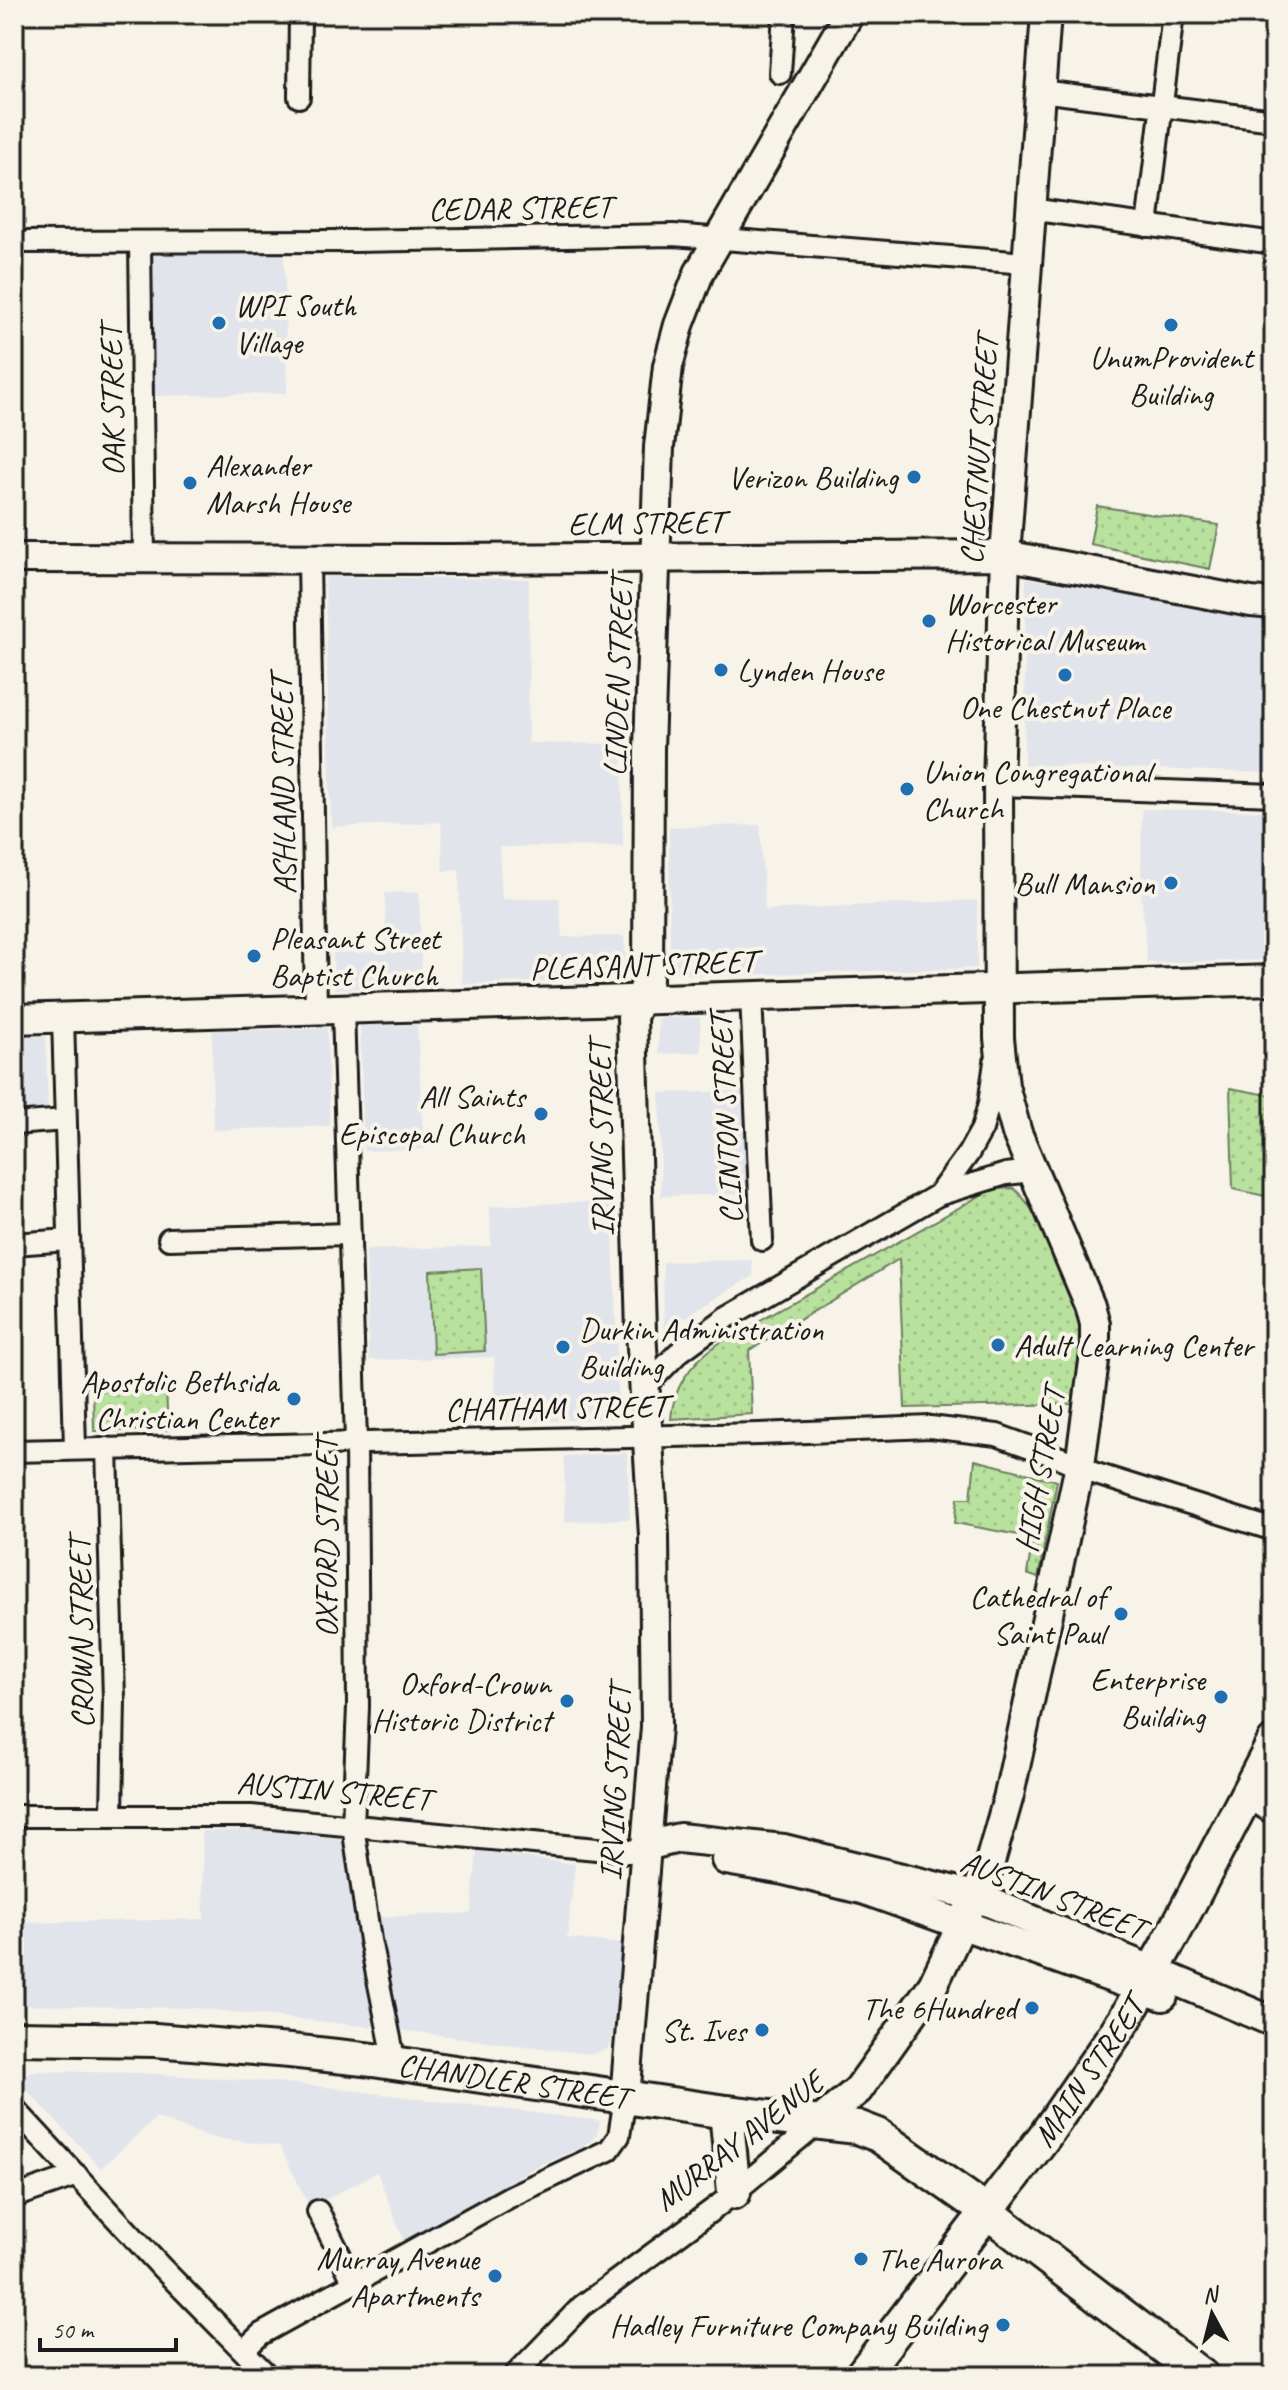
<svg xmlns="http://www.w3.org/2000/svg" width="1288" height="2390" font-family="Caveat,sans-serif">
<defs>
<pattern id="grass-dots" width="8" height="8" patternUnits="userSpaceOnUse" patternTransform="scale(2)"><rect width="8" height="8" fill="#b9e19e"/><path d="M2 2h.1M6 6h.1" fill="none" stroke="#9ec088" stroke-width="1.8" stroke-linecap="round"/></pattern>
</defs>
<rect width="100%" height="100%" fill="#f7f3e8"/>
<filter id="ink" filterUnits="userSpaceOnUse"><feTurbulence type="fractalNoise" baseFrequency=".0125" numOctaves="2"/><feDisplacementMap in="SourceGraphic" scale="16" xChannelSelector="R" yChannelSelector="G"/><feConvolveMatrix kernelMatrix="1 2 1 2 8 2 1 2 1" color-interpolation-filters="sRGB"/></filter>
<g filter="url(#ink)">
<g fill="#e1e4ea">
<polygon points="284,251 287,393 153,396 150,253"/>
<polygon points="325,577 529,579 528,743 622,744 623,846 499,847 502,899 559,898 562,937 624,936 627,979 462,984 459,870 443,871 441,822 331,827"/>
<polygon points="1026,578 1274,621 1274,773 1024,765"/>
<polygon points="1142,809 1274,811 1274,960 1147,963 1141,888"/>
<polygon points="760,825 765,910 977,900 977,968 701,976 676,972 670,964 669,827"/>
<polygon points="419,892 422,985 334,989 333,953 386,951 385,893"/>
<polygon points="700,1017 701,1052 659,1054 658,1018"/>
<polygon points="417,1025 424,1149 364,1151 360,1026"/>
<polygon points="327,1028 330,1126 213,1130 212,1031"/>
<polygon points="46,1036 48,1119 14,1122 14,1037"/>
<polygon points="746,1091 750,1194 661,1196 660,1093"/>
<polygon points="612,1201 619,1418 496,1423 494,1357 369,1360 366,1250 491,1246 490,1206"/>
<polygon points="752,1260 753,1276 692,1312 664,1336 663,1262"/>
<polygon points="627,1453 630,1519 565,1522 564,1456"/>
<polygon points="256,1830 342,1839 375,2025 371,2027 196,2008 14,2005 14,1923 204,1919 202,1831"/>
<polygon points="477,1851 575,1864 567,1938 622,1944 612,2038 607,2050 589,2054 399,2030 379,1917 471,1913"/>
<polygon points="32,2071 140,2073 300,2084 600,2121 597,2135 581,2148 537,2166 404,2241 377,2172 310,2208 280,2146 213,2138 156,2118 101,2168 19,2082"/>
</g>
<g fill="url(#grass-dots)" stroke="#6a7e5d" stroke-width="2">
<polygon points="1097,506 1219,525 1210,569 1090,544"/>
<polygon points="1230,1088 1274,1096 1274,1198 1233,1189"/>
<path d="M1013 1188C1035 1202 1077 1297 1080 1324 1083 1350 1077 1379 1073 1404L905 1408 899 1259 749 1351 752 1414 671 1419C673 1387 692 1362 718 1344L985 1193 996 1189Z"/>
<polygon points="481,1268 485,1351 433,1354 430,1271"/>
<polygon points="166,1389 168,1430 94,1431 93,1391"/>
<polygon points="975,1460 1057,1481 1038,1578 1027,1574 1033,1538 955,1523 958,1498 971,1498"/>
</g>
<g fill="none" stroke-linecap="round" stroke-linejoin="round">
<defs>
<g id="street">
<polyline points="780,73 784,14"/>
<polyline points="1040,91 1274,120"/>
<polyline points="299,97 300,14"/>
<polyline points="1030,209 1274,243"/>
<polyline points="1147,226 1173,14"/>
<polyline points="14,242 355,241 673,235 1026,263"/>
<polyline points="140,242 144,559"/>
<polyline points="309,560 316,1010"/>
<polyline points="998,785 1274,795"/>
<polyline points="751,995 762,1240"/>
<polyline points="343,1009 356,1442 358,1707 353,1826 370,1940 395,2063"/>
<polyline points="63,1017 75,1448"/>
<polyline points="14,1124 65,1120"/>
<polyline points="938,1195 1006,1174 1032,1171"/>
<polyline points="169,1239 349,1234"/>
<polyline points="14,1244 68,1240"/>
<polyline points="644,1388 678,1353 726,1318 938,1195 968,1154 982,1129 989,1104 995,1062"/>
<polyline points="107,1448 114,1699 112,1816"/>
<polyline points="14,1451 759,1434 930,1427 997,1435 1080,1465 1093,1473 1274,1530"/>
<polyline points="14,1816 251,1816 628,1852 646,1846"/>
<polyline points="14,2108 161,2267 268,2376"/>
<polyline points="14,2197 77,2175"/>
<polyline points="318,2211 354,2283"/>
<polyline points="244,2350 261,2334 511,2196 609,2150 619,2136 625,2098"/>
<polyline points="514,2376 582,2306 719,2205 819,2122"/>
</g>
<g id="secondary">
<polyline points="14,558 449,559 1005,555 1251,602 1274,604"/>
<polyline points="14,1019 1274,980"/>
<polyline points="1248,1794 1274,1809"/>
<polyline points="646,1846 679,1838 784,1849 975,1896 1274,2022"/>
<polyline points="726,1860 784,1870 865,1890 1163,1996"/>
<polyline points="625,2098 656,1727 654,1535 641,1332 632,1017 648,980 649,749 659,447 668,366 679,325 699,273 849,14"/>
<polyline points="819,2122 858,2090 933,1985 988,1869 1009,1795 1080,1465 1095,1354 1095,1324 1090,1305 1017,1133 1004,1086 999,1038 998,785 1005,555 1046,14"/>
</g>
<g id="primary">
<path id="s1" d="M14 2038 155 2040 290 2051 373 2060 726 2112 857 2127 878 2135 986 2211 1202 2376"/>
<polyline points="726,2112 734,2192"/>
<path id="s2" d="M861 2376 1044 2137 1125 2019 1174 1933 1274 1742"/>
</g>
</defs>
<use href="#street" stroke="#1c1c1c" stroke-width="26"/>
<use href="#secondary" stroke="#1c1c1c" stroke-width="34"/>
<use href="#primary" stroke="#1c1c1c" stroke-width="38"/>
<use href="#street" stroke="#f7f3e8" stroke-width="20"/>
<use href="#secondary" stroke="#f7f3e8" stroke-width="28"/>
<use href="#primary" stroke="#f7f3e8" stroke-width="32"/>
</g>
</g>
<g fill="#1f6fb2" stroke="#f7f3e8" stroke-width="3">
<circle cx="219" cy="323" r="8"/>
<circle cx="1171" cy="325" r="8"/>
<circle cx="914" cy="477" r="8"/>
<circle cx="190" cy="483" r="8"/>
<circle cx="929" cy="621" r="8"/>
<circle cx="721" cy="670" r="8"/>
<circle cx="1065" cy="675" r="8"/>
<circle cx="907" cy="789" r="8"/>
<circle cx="1171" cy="883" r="8"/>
<circle cx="254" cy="956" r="8"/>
<circle cx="541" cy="1114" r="8"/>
<circle cx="998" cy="1345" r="8"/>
<circle cx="563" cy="1347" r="8"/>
<circle cx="294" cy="1399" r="8"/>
<circle cx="1121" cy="1614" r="8"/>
<circle cx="1221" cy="1697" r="8"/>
<circle cx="567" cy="1701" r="8"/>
<circle cx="1032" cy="2008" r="8"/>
<circle cx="762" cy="2030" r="8"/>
<circle cx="861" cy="2259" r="8"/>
<circle cx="495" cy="2276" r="8"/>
<circle cx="1003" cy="2325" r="8"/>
</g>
<g text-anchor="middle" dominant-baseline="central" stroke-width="8" stroke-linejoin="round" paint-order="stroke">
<g font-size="32" fill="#1c1c1c" stroke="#f7f3e8">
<text transform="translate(520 208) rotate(-1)">CEDAR STREET</text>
<text transform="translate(112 401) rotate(-91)">OAK STREET</text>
<text transform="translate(979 450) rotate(-86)">CHESTNUT STREET</text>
<text transform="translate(646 523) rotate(-1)">ELM STREET</text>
<text transform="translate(618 676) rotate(-88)">LINDEN STREET</text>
<text transform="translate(283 785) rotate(-91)">ASHLAND STREET</text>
<text transform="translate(643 965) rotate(-2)">PLEASANT STREET</text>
<text transform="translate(726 1119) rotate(-93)">CLINTON STREET</text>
<text transform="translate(601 1139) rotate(-91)">IRVING STREET</text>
<text transform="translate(556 1408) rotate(-1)">CHATHAM STREET</text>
<text transform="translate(1040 1470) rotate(-80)">HIGH STREET</text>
<text transform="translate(326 1538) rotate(-90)">OXFORD STREET</text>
<text transform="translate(81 1633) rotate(-91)">CROWN STREET</text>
<text transform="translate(615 1783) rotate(-87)">IRVING STREET</text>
<text transform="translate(334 1791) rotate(5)">AUSTIN STREET</text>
<text transform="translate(1053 1895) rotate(21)">AUSTIN STREET</text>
<text stroke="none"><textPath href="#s2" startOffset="380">MAIN STREET</textPath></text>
<text stroke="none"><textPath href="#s1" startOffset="502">CHANDLER STREET</textPath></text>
<text transform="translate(739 2141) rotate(-38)">MURRAY AVENUE</text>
</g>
<g font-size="32" fill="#1c1c1c" stroke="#f7f3e8" text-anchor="end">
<text x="235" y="305" text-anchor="start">WPI South<tspan x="235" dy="37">Village</tspan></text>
<text x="1171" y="357" text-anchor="middle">UnumProvident<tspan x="1171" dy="37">Building</tspan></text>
<text x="206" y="465" text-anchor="start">Alexander<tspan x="206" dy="37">Marsh House</tspan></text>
<text x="898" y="477">Verizon Building</text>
<text x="945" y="603" text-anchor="start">Worcester<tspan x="945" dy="37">Historical Museum</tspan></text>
<text x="737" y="670" text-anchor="start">Lynden House</text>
<text x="1065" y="707" text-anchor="middle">One Chestnut Place</text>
<text x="923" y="771" text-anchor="start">Union Congregational<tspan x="923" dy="37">Church</tspan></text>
<text x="1155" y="883">Bull Mansion</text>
<text x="270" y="938" text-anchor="start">Pleasant Street<tspan x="270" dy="37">Baptist Church</tspan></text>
<text x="525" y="1096">All Saints<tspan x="525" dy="37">Episcopal Church</tspan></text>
<text x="579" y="1329" text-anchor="start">Durkin Administration<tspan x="579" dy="37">Building</tspan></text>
<text x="1014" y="1345" text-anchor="start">Adult Learning Center</text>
<text x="278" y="1381">Apostolic Bethsida<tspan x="278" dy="37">Christian Center</tspan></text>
<text x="1105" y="1596">Cathedral of<tspan x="1105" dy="37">Saint Paul</tspan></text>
<text x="1205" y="1679">Enterprise<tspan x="1205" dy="37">Building</tspan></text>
<text x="551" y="1683">Oxford-Crown<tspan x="551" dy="37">Historic District</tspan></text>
<text x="1016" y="2008">The 6Hundred</text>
<text x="746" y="2030">St. Ives</text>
<text x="479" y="2258">Murray Avenue<tspan x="479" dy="37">Apartments</tspan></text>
<text x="877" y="2259" text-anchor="start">The Aurora</text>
<text x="987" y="2325">Hadley Furniture Company Building</text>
</g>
</g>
<rect width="1288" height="2390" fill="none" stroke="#f7f3e8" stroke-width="48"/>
<rect x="24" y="24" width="1240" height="2342" fill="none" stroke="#1c1c1c" stroke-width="3" filter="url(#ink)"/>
<g transform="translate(1212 2314) rotate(353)" stroke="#f7f3e8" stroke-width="6" paint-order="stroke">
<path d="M0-6L14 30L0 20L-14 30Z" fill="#1c1c1c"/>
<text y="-12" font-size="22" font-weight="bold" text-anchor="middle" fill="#1c1c1c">N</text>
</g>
<path d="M40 2338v12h136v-12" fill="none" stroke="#1c1c1c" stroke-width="4"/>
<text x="52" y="2338" font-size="24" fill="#1c1c1c" stroke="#f7f3e8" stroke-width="6" paint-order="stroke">50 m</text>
</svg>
